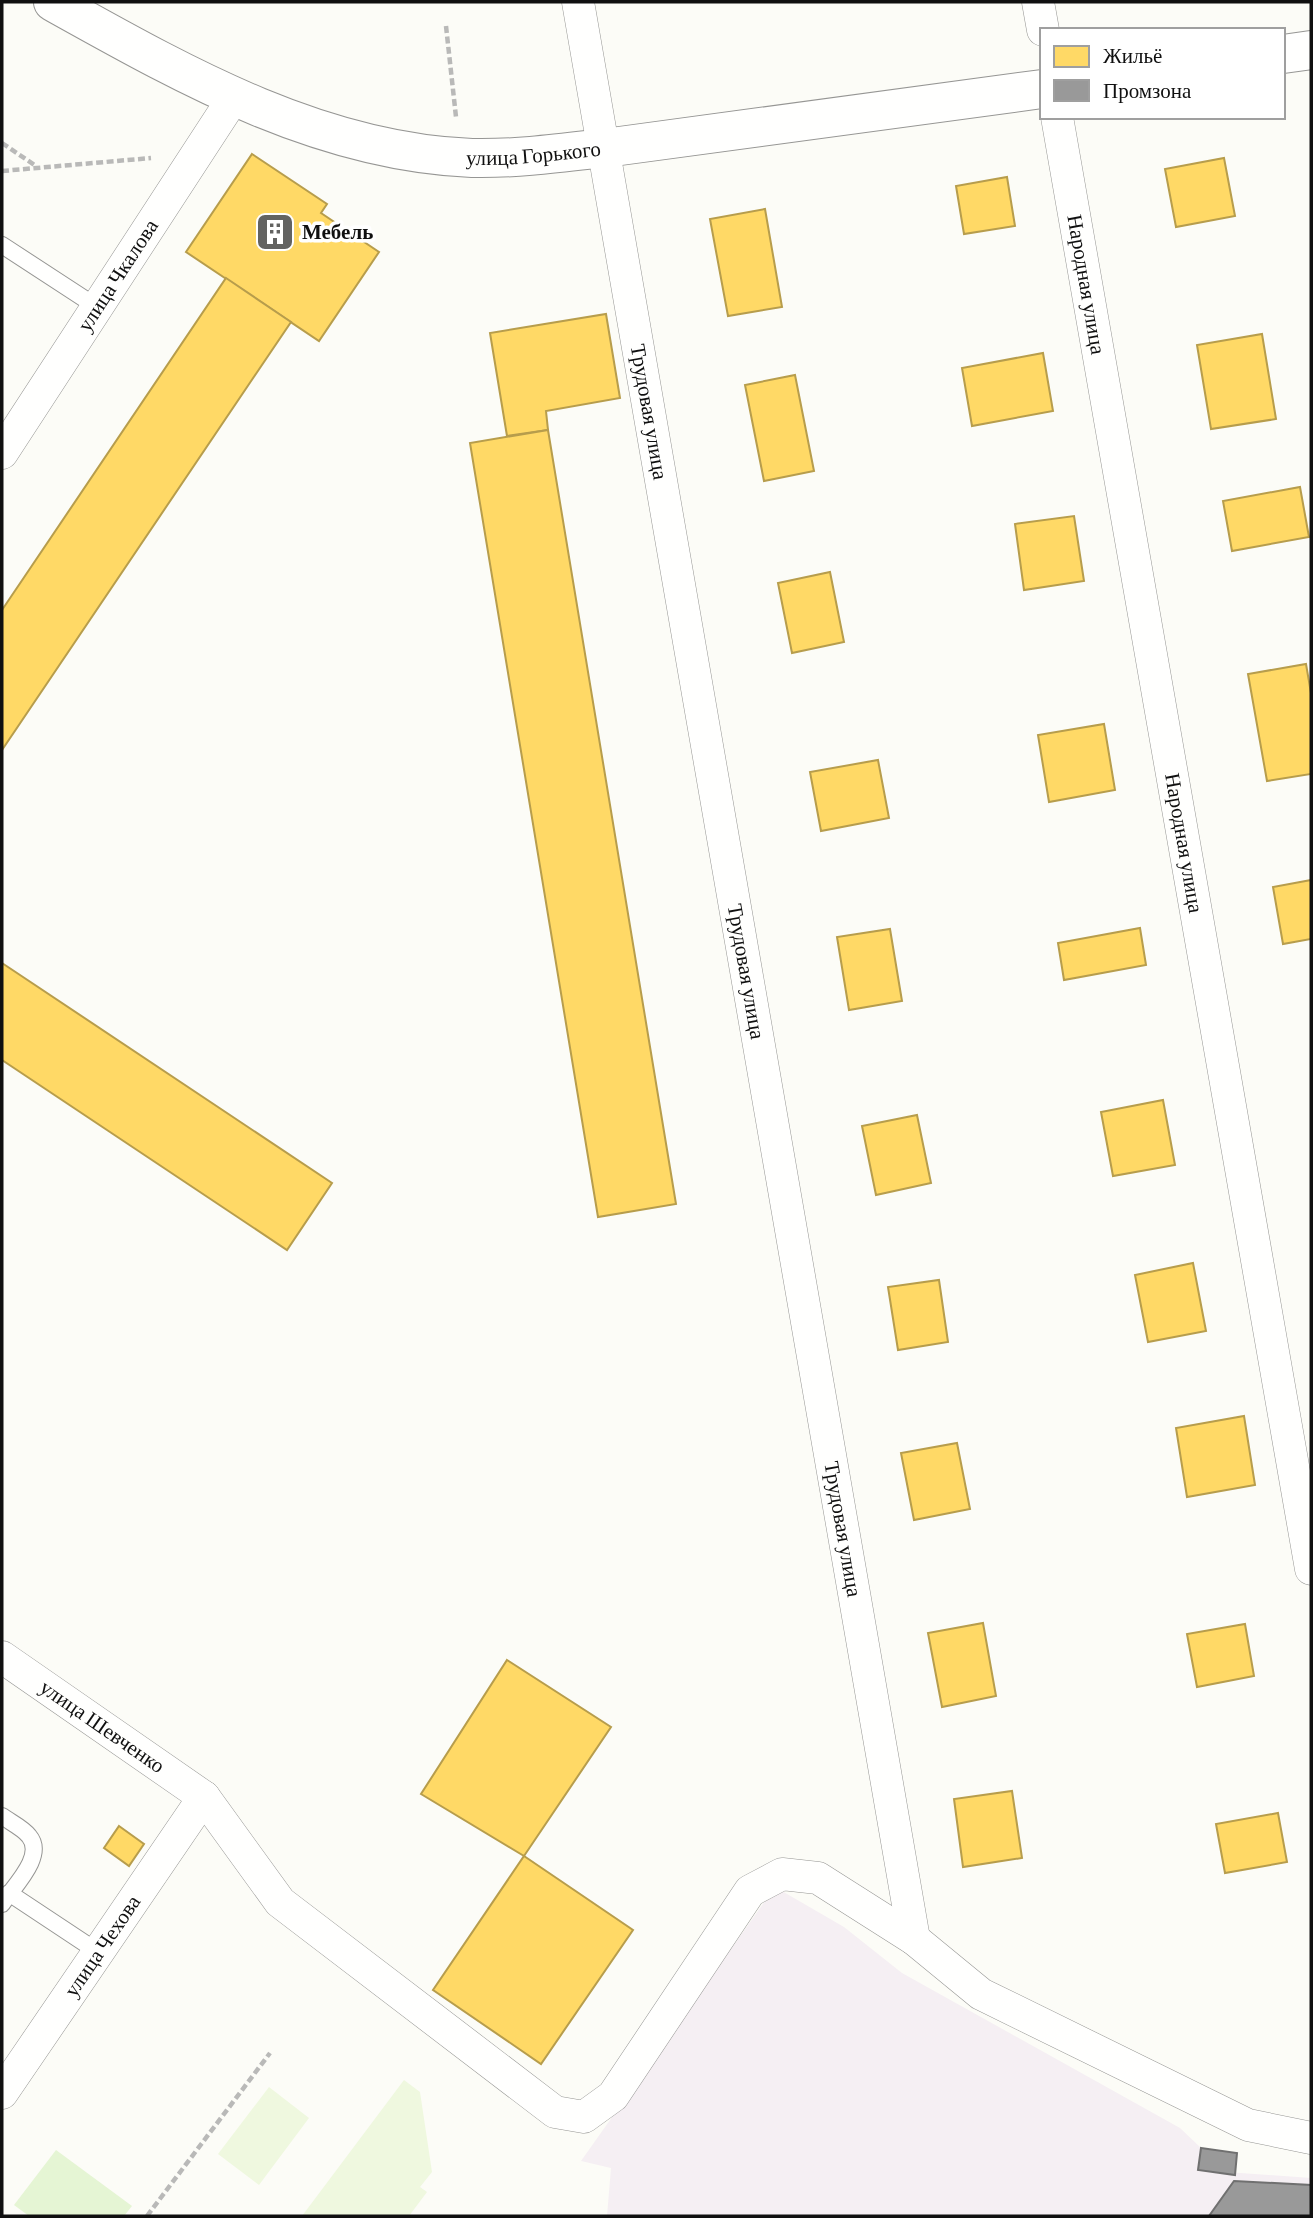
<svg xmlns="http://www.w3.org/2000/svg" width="1313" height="2218" font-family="'Crimson Pro',serif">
<rect width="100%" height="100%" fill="#fcfcf7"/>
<polygon fill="#f5eff3" points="775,1887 844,1927 902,1973 1180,2128 1201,2148 1199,2170 1311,2178 1311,2216 607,2216 611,2168 581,2161"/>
<polygon fill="#e5f5d4" points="56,2150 132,2206 124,2216 29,2216 14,2205"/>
<g fill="#eff8df">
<polygon points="404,2080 420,2092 432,2172 420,2187 427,2192 409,2216 302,2216"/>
<polygon points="269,2087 309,2118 259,2185 218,2154"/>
</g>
<g fill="#ffd966" stroke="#b79d4c" stroke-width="2">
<polygon points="252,154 327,204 321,213 379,252 319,341 186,252"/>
<polygon points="1224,158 1235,216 1176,227 1165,169"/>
<polygon points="1007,177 1015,226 964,234 956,186"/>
<polygon points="765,209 782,307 728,316 710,219"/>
<polygon points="226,278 291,322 2,750 2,610"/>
<polygon points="606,314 620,398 546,411 548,430 507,436 490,333"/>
<polygon points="1262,334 1276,419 1211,429 1197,345"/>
<polygon points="1043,353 1053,411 972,426 962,368"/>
<polygon points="795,375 814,471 764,481 745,385"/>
<polygon points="548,430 676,1204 598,1217 470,443"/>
<polygon points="1300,487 1309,537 1232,551 1223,501"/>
<polygon points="1074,516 1084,581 1024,590 1015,524"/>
<polygon points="830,572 844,642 792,653 778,583"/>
<polygon points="1306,664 1311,693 1311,774 1267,781 1248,674"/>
<polygon points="1104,724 1115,790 1049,802 1038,735"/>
<polygon points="878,760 889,818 821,831 810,772"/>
<polygon points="1311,880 1311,939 1283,944 1273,887"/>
<polygon points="1140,928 1146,965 1064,980 1058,943"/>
<polygon points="890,929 902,1001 849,1010 837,937"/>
<polygon points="2,963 332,1183 287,1250 2,1060"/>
<polygon points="1163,1100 1175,1165 1113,1176 1101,1112"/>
<polygon points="917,1115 931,1183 876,1195 862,1126"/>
<polygon points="1193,1263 1206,1331 1148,1342 1135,1275"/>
<polygon points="939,1280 948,1342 898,1350 888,1287"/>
<polygon points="1244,1416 1255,1485 1187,1497 1176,1428"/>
<polygon points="957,1443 970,1509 914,1520 901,1453"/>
<polygon points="983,1623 996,1696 942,1707 928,1633"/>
<polygon points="1245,1624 1254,1676 1197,1687 1187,1634"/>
<polygon points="507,1660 611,1727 524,1856 421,1794"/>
<polygon points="1012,1791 1022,1858 963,1867 954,1799"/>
<polygon points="1278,1813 1287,1862 1225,1873 1216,1824"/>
<polygon points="119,1826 144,1844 129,1866 104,1848"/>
<polygon points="524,1856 633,1930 541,2064 433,1990"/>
</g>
<g fill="#999" stroke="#707070" stroke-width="2">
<polygon points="1201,2148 1237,2153 1235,2175 1198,2170"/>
<polygon points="1234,2181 1311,2185 1311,2216 1209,2216"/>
</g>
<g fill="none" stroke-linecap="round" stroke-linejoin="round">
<defs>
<g id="service">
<polyline points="2,245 97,307"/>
<path d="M2 1816C10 1822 23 1828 29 1836 46 1856 13 1887 2 1904"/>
<polyline points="9,1893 98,1952"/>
</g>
<g id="minor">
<path id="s1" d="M578 2 914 1939"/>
<polyline points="1038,2 1043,30"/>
<path id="s2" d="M1057 117 1311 1569"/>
<path id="s3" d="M2 453 234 97"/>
<path id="s4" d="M2 1657 204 1797 280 1902 555 2112 584 2117 613 2096 750 1891 782 1874 818 1878 914 1939 981 1994 1248 2125 1311 2138"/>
<path id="s5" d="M2 2093 204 1797"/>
</g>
<g id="tertiary">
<path id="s6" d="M53 2C184 75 319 152 472 158 516 159 561 153 605 148L1042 89"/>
<polyline points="1283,54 1311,50"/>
</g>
</defs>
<use href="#service" stroke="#969694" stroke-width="18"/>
<use href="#minor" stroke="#969694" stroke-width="33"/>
<use href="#tertiary" stroke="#969694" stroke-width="40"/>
<g stroke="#b9b9b8" stroke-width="4.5" stroke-dasharray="7 3.5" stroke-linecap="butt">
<polyline points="446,26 456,117"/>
<polyline points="2,143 36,166"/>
<polyline points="2,171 151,158"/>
<polyline points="147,2216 270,2053"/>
</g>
<use href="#service" stroke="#fffffe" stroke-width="16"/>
<use href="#minor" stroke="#fffffe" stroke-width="32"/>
<use href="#tertiary" stroke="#fffffe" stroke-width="38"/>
</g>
<defs>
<symbol id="building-square" viewBox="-11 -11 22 22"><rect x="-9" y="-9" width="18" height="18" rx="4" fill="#636361" stroke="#fff"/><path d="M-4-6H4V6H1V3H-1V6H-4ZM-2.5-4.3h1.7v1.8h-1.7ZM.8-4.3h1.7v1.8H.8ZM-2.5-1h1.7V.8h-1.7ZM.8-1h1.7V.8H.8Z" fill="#fff"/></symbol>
</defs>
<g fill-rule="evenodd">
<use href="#building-square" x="253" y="210" width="44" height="44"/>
</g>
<g text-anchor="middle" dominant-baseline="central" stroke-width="7" stroke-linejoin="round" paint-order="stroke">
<g font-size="21" fill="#101010" stroke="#fff">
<text stroke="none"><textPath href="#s6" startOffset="513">улица Горького</textPath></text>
<text stroke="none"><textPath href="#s3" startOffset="212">улица Чкалова</textPath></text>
<text stroke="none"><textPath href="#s2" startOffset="170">Народная улица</textPath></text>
<text stroke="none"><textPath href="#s1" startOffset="416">Трудовая улица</textPath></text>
<text stroke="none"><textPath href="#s2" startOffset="737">Народная улица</textPath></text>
<text stroke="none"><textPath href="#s1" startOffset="984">Трудовая улица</textPath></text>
<text stroke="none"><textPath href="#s1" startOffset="1550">Трудовая улица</textPath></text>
<text stroke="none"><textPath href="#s4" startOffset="122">улица Шевченко</textPath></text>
<text stroke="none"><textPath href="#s5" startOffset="178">улица Чехова</textPath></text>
</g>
<g font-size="21" font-weight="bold" fill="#101010" stroke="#fff" text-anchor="start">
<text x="302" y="232">Мебель</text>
</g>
</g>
<rect width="1313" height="2218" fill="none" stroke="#101010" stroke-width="7"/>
<rect x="1040" y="28" width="245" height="91" fill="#ffffff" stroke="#9f9f9f" stroke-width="2"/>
<rect x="1054" y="46" width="35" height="21" fill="#ffd966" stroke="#9f9f9f" stroke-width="2"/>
<text x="1103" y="63" font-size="21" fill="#101010">Жильё</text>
<rect x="1054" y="80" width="35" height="21" fill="#999999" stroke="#9f9f9f" stroke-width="2"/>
<text x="1103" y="98" font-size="21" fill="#101010">Промзона</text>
</svg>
